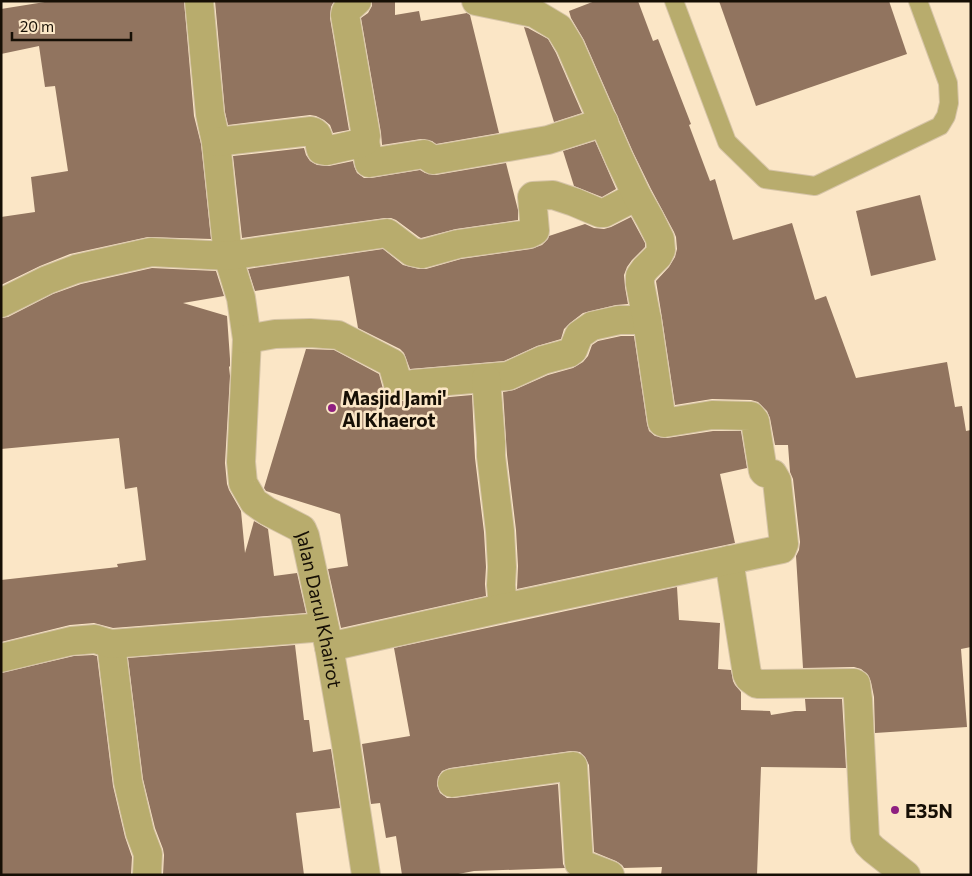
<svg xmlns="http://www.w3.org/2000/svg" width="972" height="876" font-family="Commissioner,sans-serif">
<rect width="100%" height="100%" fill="#fbe6c6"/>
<g fill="#91745f">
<polygon points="51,1 184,1 194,116 201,144 211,239 148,237 70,254 40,266 1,285 1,217 35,212 31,177 68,171 55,86 45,87 39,46 1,54 1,9"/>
<polygon points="215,1 334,1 331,7 330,18 349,130 333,133 330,125 324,120 316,116 310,115 228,125 225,112"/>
<polygon points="372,1 395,1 395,15 419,11 421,21 467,13 470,15 499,133 436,144 432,141 421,139 382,145 381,133 361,18 368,13 372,6"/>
<polygon points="595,1 638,1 653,41 658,39 691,124 689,125 710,181 715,179 733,240 792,223 815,300 826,296 856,378 947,362 955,407 962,406 966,431 971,430 971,647 961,649 967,727 875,733 874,697 871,682 868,675 861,669 854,667 803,668 796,556 799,550 800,542 793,479 790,472 788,445 775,445 770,418 767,411 758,402 751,400 712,399 675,405 662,318 656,281 669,267 675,257 677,249 676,237 674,232 651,189 633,152 584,40 571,18 569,11"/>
<polygon points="719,1 889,1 907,54 756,106"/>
<polygon points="524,27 528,28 548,39 556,53 582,113 554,122"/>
<polygon points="595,141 616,189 602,197 574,186 563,151"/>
<polygon points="304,148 306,155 310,161 317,165 329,166 353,161 354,166 357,173 364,178 371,178 420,170 425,173 436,175 506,163 518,210 518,220 456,229 421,238 419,237 396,220 391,218 385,218 242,238 233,156"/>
<polygon points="920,195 936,260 871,276 856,211"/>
<polygon points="631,217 645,243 645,247 632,260 627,267 624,275 625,287 628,304 616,305 583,313 570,323 564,329 561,339 537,346 504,361 410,369 404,353 400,349 358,328 349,276 255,291 248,269 383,249 403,265 419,269 426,269 461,259 531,249 542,245 548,239 549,236 585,224 594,228 604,229 611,227"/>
<polygon points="152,268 216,271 224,296 183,303 227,316 230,359 230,366 229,367 230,376 225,463 227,484 229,490 241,511 245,553 254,521 268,529 274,576 297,573 306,613 113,628 94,623 70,625 1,642 1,580 118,567 117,564 146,560 137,487 125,489 119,438 1,449 1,318 8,317 53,294 81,284"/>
<polygon points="621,336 634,336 647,424 649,431 655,436 667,438 713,431 741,431 747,468 720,474 735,543 517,589 518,566 516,530 507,455 503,392 514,390 548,375 573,368 583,362 588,356 592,345 598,341"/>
<polygon points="306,349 334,350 379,374 383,389 389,397 393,399 404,401 472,395 475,458 484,532 486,567 485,584 486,596 341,628 328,569 348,566 340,514 266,491 264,488"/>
<polygon points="677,587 679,620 720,623 718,669 731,670 733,681 735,685 741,692 741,710 770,711 771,715 795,711 806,711 805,699 842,699 846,768 761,767 757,875 661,875 662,867 624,868 622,865 616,861 594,852 589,765 585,757 580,752 571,751 450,768 442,771 438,777 437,785 440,793 447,798 454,798 558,784 563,864 565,868 474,871 453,875 402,875 396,836 386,838 380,803 371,804 362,744 410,736 394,648"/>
<polygon points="295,645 304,720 309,720 313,752 331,749 340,808 296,813 304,875 163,875 164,855 163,849 155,828 143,779 128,658"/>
<polygon points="93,655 97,656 113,786 125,837 132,857 131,875 1,875 1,673 74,656"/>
</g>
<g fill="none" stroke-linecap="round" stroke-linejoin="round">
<defs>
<polyline id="lane" points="674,1 727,142 765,179 815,186 940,126 946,116 949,103 948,83 918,1"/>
<g id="street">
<path id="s1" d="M199 1 210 114 216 142 228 256 241 298 247 339 241 462 243 483 254 502 267 511 302 529 305 536 329 647 345 738 366 875"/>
<polyline points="365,141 369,163 424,154 433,160 548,140 604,122"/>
<path d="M216 142 311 131C321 133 318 143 321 150L326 151 361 143 365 141 366 136 345 15 346 11 357 1"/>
<polyline points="1,303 47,280 76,269 151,252 228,256 387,233 412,252 422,254 458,244 529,234 535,231 532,197 533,196 553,195 574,202 600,213 604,213 637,196"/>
<polyline points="247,339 275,334 310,333 338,335 392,363 398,384 401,386 413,384 508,376 543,360 569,353 573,350 579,335 592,326 619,320 647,320"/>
<polyline points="486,378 491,442 491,456 500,531 502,567 501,585 503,608"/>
<polyline points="729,560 747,674 749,678 757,684 854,683 856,684 858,699 865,838 868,844 873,849 906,875"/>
<polyline points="111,644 128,782 140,833 148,854 147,875"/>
<polyline points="329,647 503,608 782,549 784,544 777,481 773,474 765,473 763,471 755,421 751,416 712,415 664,423 662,422 647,320 640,284 640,276 645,269 658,256 661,250 660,239 650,219 637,196 619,158 570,46 559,28 534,13 476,1"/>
<polyline points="1,658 71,641 95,639 111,644 324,627"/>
<polyline points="452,783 573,766 579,863 610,875"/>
</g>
</defs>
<use href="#lane" stroke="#d6c4a7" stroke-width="20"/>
<use href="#street" stroke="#d6c4a7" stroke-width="30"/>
<use href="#lane" stroke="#b8ac6d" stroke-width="18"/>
<use href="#street" stroke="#b8ac6d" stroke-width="28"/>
</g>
<g fill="#8f1f80" stroke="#fbe6c6" stroke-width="2">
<circle cx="332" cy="408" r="5"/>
<circle cx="895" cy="810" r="5"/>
</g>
<g text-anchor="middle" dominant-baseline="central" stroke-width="5" stroke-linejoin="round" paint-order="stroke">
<g font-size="19" font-weight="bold" fill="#160f05" stroke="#fbe6c6" text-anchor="start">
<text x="342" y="397">Masjid Jami'<tspan x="342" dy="22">Al Khaerot</tspan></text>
<text x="905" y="810">E35N</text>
</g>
<g font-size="19" fill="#160f05" stroke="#fbe6c6">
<text stroke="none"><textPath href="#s1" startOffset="646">Jalan Darul Khairot</textPath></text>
</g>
</g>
<rect width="972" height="876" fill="none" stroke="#160f05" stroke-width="5"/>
<path d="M12 32v8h119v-8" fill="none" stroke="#160f05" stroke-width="2.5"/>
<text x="20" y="32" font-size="15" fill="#160f05" stroke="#fbe6c6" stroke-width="4" paint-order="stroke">20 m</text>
</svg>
